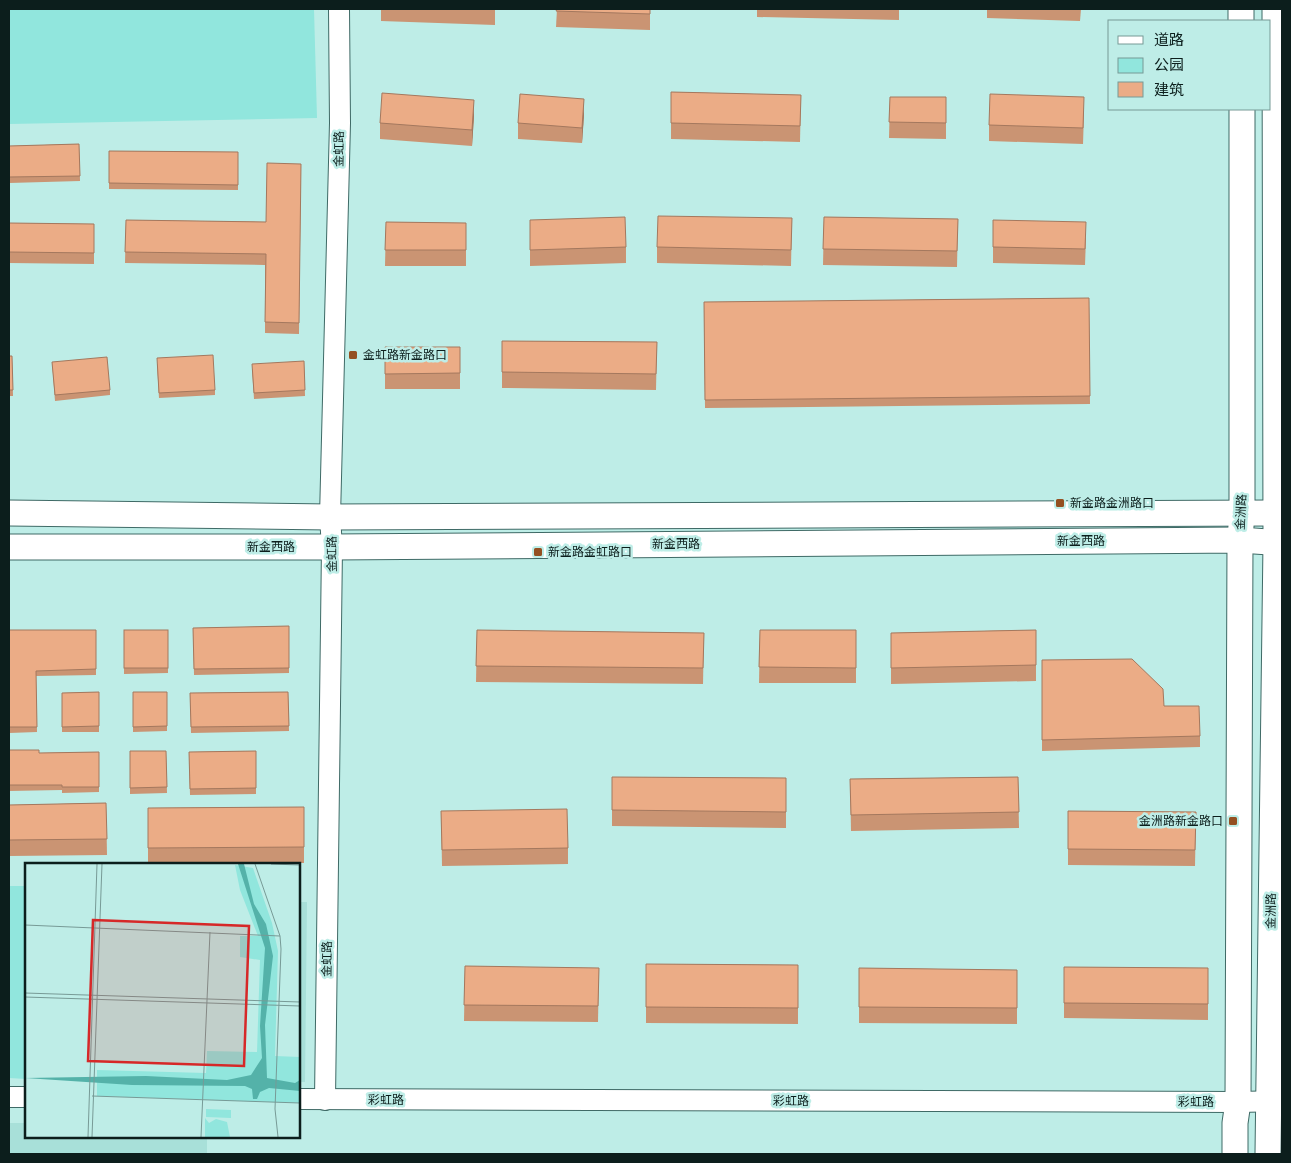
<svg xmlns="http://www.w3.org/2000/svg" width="1291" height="1163" font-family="'Asap Condensed','Noto Sans SC',sans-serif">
<rect width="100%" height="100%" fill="#beede7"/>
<g fill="#a8e0d9">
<polygon points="299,902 307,902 305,1082 299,1082"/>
<polygon points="9,1123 26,1123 26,1137 207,1137 207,1154 9,1154"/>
</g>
<g fill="#91e6dd">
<polygon points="9,9 314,9 317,118 9,124"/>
<polygon points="9,886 26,886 26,1079 9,1078"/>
</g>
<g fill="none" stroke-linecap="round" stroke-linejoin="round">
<defs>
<g id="minor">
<polyline points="9,1097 26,1097"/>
<polyline points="299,1099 1238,1102 1282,1101"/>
<polyline points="325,1100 332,547 330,517 340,123 339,9"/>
</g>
<g id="major">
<polyline points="1241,9 1241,21"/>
<polyline points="9,513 330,517 1282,513"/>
<polyline points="9,547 332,547 1240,540 1282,543"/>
<polyline points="1235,1154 1235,1123 1238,1102 1240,540 1242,512 1242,109"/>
<polyline points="1268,1154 1276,543 1275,9"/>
</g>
</defs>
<use href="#minor" stroke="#3f6a66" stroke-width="22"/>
<use href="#major" stroke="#3f6a66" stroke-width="27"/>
<use href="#minor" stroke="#fff" stroke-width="20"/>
<use href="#major" stroke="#fff" stroke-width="25"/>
</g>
<g fill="#ca9473">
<polygon points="381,9 495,9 495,25 381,21"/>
<polygon points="557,9 650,9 650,30 556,27"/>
<polygon points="757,9 899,9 899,20 757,17"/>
<polygon points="987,9 1081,9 1080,21 987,18"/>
<polygon points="671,92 801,95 800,142 671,139"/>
<polygon points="890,97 946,97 946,139 889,138"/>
<polygon points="1084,113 1083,144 989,141 989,125"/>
<polygon points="584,115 582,143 518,139 518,123"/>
<polygon points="474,116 472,146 380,139 380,123"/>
<polygon points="79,144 80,181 9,183 9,146"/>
<polygon points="109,151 238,152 238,190 109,189"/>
<polygon points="301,164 299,334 265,333 265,265 125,263 126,220 266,222"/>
<polygon points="824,217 958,219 957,267 823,265"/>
<polygon points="792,218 791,266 657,263 657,247"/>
<polygon points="530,220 626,247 626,263 530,266"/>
<polygon points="993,220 1086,238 1085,265 993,263"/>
<polygon points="386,222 466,223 466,266 385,266"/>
<polygon points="9,223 94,224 94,264 9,263"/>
<polygon points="1089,298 1090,404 705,408 704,302"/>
<polygon points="502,341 657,342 656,390 502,388"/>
<rect x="385" y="347" width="75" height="42"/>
<polygon points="9,356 12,356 13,396 9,396"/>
<polygon points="304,361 305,396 254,399 252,369"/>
<polygon points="52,362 110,390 110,395 55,401"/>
<polygon points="157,364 215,390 215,395 159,398"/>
<polygon points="289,626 289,673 194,675 193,628"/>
<polygon points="9,630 96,630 96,675 36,676 37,732 9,733"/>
<polygon points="124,630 168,630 168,673 124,674"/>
<polygon points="477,630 704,633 703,684 476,682"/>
<polygon points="760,630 856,630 856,683 759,683"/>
<polygon points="1036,630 1036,681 891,684 891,633"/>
<polygon points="1042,660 1164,706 1200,736 1200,747 1042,751"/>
<polygon points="99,692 99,732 62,732 62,693"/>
<polygon points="133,692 167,692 167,731 133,732"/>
<polygon points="288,692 289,731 191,733 190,693"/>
<polygon points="9,750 39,753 99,752 99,792 62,793 62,790 9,791"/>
<polygon points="130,751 166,751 167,793 130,794"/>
<polygon points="256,751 256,794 190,795 189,752"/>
<polygon points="612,777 786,778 786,828 612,826"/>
<polygon points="1018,777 1019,828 851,831 850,779"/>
<polygon points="106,803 107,855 9,856 9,805"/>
<polygon points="304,807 304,863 148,864 148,808"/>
<polygon points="441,811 568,848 568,864 442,866"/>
<polygon points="1068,811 1196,812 1195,866 1068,865"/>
<polygon points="646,964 798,965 798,1024 646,1023"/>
<polygon points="465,966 599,968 598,1022 464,1021"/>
<polygon points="1064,967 1208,968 1208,1020 1064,1018"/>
<polygon points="859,968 1017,970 1017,1024 859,1023"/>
</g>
<g fill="#a4785e">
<polygon points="584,99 584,115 582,143 582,128"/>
<polygon points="474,100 474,116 472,146 472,130"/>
</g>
<g fill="#ebac86" stroke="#a4785e">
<polygon points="557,9 650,9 650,14 556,11"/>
<polygon points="671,92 801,95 800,126 671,123"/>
<polygon points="382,93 474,100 472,130 380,123"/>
<polygon points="520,94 584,99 582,128 518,123"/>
<polygon points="990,94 1084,97 1083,128 989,125"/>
<polygon points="890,97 946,97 946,123 889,122"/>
<polygon points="79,144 80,176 9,177 9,146"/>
<polygon points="109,151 238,152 238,185 109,183"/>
<polygon points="267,163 301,164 299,323 265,322 266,254 125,252 126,220 266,222"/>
<polygon points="658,216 792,218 791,250 657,247"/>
<polygon points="625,217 626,247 530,250 530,220"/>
<polygon points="824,217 958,219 957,251 823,249"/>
<polygon points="993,220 1086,222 1085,249 993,247"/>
<polygon points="386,222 466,223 466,250 385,250"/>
<polygon points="9,223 94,224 94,253 9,252"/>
<polygon points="1089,298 1090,396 705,400 704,302"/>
<polygon points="502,341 657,342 656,374 502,372"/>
<polygon points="385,347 460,347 460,373 385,374"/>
<polygon points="213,355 215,390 159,393 157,358"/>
<polygon points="9,356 12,356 13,390 9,390"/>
<polygon points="107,357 110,390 55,395 52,362"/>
<polygon points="304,361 305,390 254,393 252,364"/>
<polygon points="289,626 289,668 194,669 193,628"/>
<polygon points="9,630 96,630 96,669 36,671 37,727 9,727"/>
<rect x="124" y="630" width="44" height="38"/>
<polygon points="477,630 704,633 703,668 476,666"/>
<polygon points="760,630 856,630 856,668 759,667"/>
<polygon points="1036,630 1036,665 891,668 891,633"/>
<polygon points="1132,659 1163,689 1164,706 1199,706 1200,736 1042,740 1042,660"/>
<polygon points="99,692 99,726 62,727 62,693"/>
<polygon points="133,692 167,692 167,726 133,727"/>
<polygon points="288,692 289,726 191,727 190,693"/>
<polygon points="9,750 39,750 39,753 99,752 99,787 62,787 62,785 9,785"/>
<polygon points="130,751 166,751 167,787 130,788"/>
<polygon points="256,751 256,788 190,789 189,752"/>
<polygon points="612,777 786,778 786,812 612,810"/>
<polygon points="1018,777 1019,812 851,815 850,779"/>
<polygon points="106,803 107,839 9,840 9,805"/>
<polygon points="304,807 304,847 148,848 148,808"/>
<polygon points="567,809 568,848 442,850 441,811"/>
<polygon points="1068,811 1196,812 1195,850 1068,849"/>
<polygon points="646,964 798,965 798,1008 646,1007"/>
<polygon points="465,966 599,968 598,1006 464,1005"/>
<polygon points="1064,967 1208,968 1208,1004 1064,1003"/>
<polygon points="859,968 1017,970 1017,1008 859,1007"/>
</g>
<g fill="#945022" stroke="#beede7" stroke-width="2">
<rect x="348" y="350" width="10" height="10" rx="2.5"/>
<rect x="1055" y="498" width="10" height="10" rx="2.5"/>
<rect x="533" y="547" width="10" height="10" rx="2.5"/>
<rect x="1228" y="816" width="10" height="10" rx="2.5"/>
</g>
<g text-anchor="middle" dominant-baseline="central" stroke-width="5" stroke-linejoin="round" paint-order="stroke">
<g font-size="12" fill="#0c1e1c" stroke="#beede7">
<text transform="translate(339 149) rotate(-89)">金虹路</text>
<text transform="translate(1241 512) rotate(-87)">金洲路</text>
<text x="1081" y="541">新金西路</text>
<text x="676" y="544">新金西路</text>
<text x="271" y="547">新金西路</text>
<text transform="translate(332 554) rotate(-91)">金虹路</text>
<text transform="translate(1271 911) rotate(-89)">金洲路</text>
<text transform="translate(327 959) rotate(-89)">金虹路</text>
<text x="386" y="1100">彩虹路</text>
<text x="791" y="1101">彩虹路</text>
<text x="1196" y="1102">彩虹路</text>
</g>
<g font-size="12" fill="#0c1e1c" stroke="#beede7" text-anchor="start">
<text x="363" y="355">金虹路新金路口</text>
<text x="1070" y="503">新金路金洲路口</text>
<text x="548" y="552">新金路金虹路口</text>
<text x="1223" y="821" text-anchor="end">金洲路新金路口</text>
</g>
</g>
<g transform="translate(25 863)">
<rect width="275" height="275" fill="#beede7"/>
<path d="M210 2 228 5 247 60 253 88 250 193 275 194V240L72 233V207L181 210 182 188 232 189 235 97 215 94V73H233L215 27ZM181 246 206 247V255L181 254ZM180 255 184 260 191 256 202 259 205 274H180Z" fill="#91e6dd"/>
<path d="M213 1H219L229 41 241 61 248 93 240 162 242 215 270 220 275 217V228L244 225 235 229 232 236H228L227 226 220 223 107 222 0 215 121 213 202 217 226 212 237 195 235 163 240 85Z" fill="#54b2a9"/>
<path fill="none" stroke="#779a96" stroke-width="1" d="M230 1 255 73 256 86 250 246 253 274M246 1 275 2M0 62 255 73M0 130 275 139M0 134 275 143M67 233 275 240M63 274 72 1M67 274 77 1M176 274 185 69"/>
<path fill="#d62828" fill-opacity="0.15" stroke="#d62828" stroke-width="2.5" d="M68 57 224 63 219 203 63 198Z"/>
<rect width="275" height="275" fill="none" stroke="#0c1e1c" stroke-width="2.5"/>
</g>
<rect width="1291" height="1163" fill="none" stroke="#0c1e1c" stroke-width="20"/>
<rect x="1108" y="20" width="162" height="90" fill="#beede7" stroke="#779a96"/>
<rect x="1118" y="36" width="25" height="8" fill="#ffffff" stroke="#779a96"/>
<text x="1154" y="45" font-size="15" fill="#0c1e1c">道路</text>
<rect x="1118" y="58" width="25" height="15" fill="#91e6dd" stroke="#779a96"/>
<text x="1154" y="70" font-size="15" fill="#0c1e1c">公园</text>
<rect x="1118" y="82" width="25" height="15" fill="#ebac86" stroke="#779a96"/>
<text x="1154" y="95" font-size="15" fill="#0c1e1c">建筑</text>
</svg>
